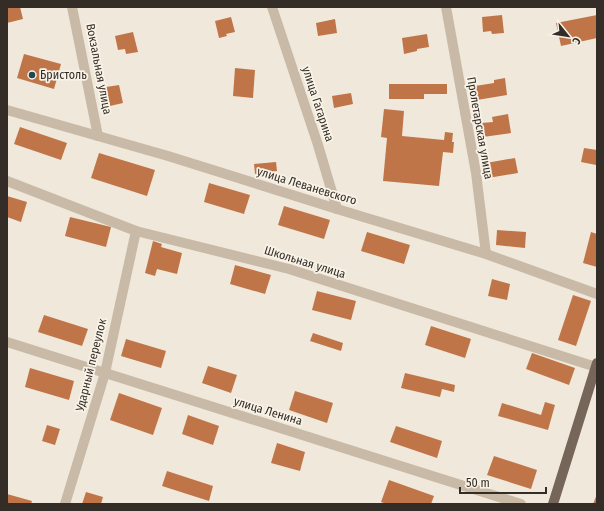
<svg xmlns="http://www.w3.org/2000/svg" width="604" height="511" font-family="'Fira Sans Condensed',sans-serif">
<rect width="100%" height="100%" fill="#f0e9db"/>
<g fill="#c07549">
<polygon points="7,7 20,7 23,19 7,23"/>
<polygon points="502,15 504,33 492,34 491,31 483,32 482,17"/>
<polygon points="597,15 597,38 561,46 556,23"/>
<polygon points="231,17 235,32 226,34 227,36 219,38 215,21"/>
<polygon points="335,19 337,33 318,36 316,23"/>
<polygon points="133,32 138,52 126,54 125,49 118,50 115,36"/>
<polygon points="427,34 429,47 417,49 417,51 404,54 402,38"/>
<polygon points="24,54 61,64 54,89 17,78"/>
<polygon points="235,68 255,70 253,98 233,96"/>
<polygon points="505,78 507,95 477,100 475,86 494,83 494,80"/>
<polygon points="389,84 447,84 447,94 424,94 424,99 389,99"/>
<polygon points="119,85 123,103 110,106 106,87"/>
<polygon points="351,93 353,104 334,108 332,96"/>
<polygon points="384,109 404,111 402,136 444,140 445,132 453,133 452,142 454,142 453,153 443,152 439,186 383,181 387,138 381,137"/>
<polygon points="508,114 511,133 483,137 481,123 493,122 492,117"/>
<polygon points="20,127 67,143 61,160 14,144"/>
<polygon points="584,148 597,150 596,165 581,162"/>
<polygon points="99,153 155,170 147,196 91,178"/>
<polygon points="515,158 518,173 488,178 486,163"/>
<polygon points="276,162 277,171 255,174 254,164"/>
<polygon points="209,183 250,195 244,214 204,202"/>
<polygon points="7,196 27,202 21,222 7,217"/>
<polygon points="284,206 330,220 324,239 278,225"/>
<polygon points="70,217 111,227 106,247 65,236"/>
<polygon points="497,230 526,232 525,248 496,245"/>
<polygon points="367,232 410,245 404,264 361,251"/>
<polygon points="591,232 597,234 597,267 583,263"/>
<polygon points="153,241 162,244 161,247 182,253 177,274 157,269 155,276 145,273"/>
<polygon points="235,265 271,275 265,294 230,284"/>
<polygon points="492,279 510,284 507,300 488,296"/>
<polygon points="317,291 356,301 351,320 312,310"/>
<polygon points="573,295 591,301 576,346 558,340"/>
<polygon points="44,315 88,329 82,346 38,332"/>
<polygon points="431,326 471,339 465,358 425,345"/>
<polygon points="313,333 343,343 341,351 310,341"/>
<polygon points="126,339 166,351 161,368 121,356"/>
<polygon points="532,353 575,368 569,385 526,369"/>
<polygon points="208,366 237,375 231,393 202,383"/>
<polygon points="30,368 74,381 69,400 25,387"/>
<polygon points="405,373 455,385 454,392 442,389 440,397 401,388"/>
<polygon points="295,391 333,403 327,423 289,410"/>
<polygon points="119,393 162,408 153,435 110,420"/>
<polygon points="545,402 555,405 548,430 498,416 502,403 541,415"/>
<polygon points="188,415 219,426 213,445 182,434"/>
<polygon points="47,425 60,429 55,445 42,441"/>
<polygon points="396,426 442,441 437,458 390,442"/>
<polygon points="277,443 305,452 300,471 271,463"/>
<polygon points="494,456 537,470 531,489 487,475"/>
<polygon points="167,471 213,486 209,501 162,486"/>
<polygon points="389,480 434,496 431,504 387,504 381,502"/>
<polygon points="86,492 103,497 101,504 82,504"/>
<polygon points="7,494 32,501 31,504 7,504"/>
<polygon points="597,494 597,504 593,504"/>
</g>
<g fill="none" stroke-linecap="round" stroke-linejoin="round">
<g stroke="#c8baa7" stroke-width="10">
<polyline points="72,7 98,136"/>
<polyline points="272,7 318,145 337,209"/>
<polyline points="446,7 476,173 486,254"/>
<polyline points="7,110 168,156 337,209 486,254 597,294"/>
<polyline points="7,181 136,231 289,269 596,367"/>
<polyline points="7,342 521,504"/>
<polyline points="65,504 105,373 136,231"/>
</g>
<polyline stroke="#766659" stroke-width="10" points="553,504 597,363"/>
</g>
<circle fill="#1f4a54" stroke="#f8f2e7" stroke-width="1.5" cx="32" cy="75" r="4"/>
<g text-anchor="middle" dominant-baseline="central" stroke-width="3.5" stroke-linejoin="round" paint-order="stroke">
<g font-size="12" fill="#342d27" stroke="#f8f2e7">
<text transform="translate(99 69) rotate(79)">Вокзальная улица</text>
<text transform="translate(318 104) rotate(72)">улица Гагарина</text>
<text transform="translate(480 128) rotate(80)">Пролетарская улица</text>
<text transform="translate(307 186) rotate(17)">улица Леваневского</text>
<text transform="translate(305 262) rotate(17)">Школьная улица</text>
<text transform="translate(91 365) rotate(-76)">Ударный переулок</text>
<text transform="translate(268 411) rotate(17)">улица Ленина</text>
</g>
<g font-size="12" fill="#342d27" stroke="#f8f2e7" text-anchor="start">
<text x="40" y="75">Бристоль</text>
</g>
</g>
<rect width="604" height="511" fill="none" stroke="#342d27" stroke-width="16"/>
<g transform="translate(568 36) rotate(120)" stroke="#f8f2e7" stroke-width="3" paint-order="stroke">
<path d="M0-3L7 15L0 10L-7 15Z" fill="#342d27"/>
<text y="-6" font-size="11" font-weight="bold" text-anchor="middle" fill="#342d27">С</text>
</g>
<path d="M460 487v6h86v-6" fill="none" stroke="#342d27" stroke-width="2"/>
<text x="466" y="487" font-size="12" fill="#342d27" stroke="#f8f2e7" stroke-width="3" paint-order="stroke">50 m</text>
</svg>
